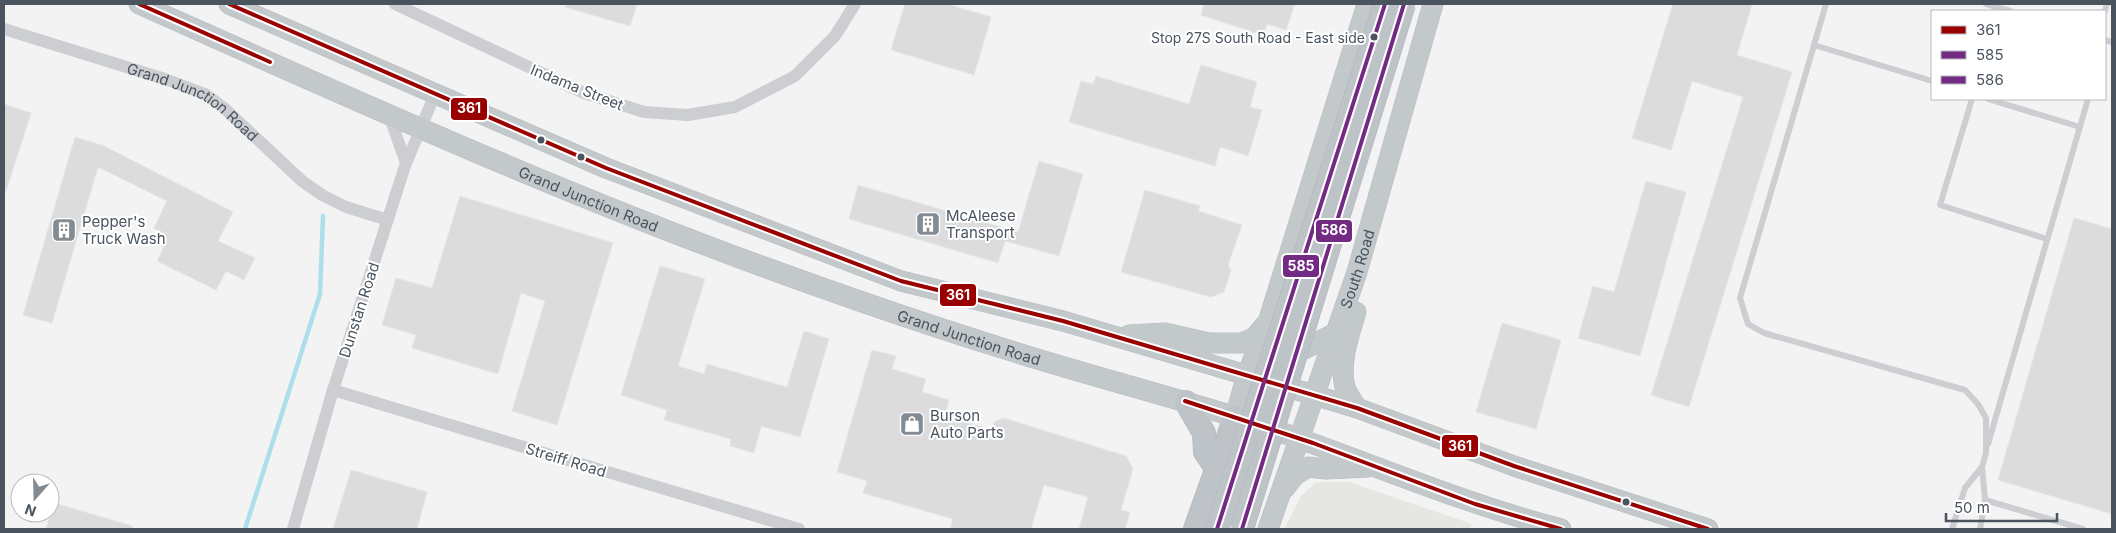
<svg xmlns="http://www.w3.org/2000/svg" width="2116" height="533" font-family="Inter,sans-serif">
<rect width="100%" height="100%" fill="#f3f3f3"/>
<polygon fill="#e6e6e2" points="1322,482 1349,482 1472,524 1470,529 1284,529 1301,496 1315,483"/>
<g fill="none" stroke-linecap="round" stroke-linejoin="round">
<polyline stroke="#aedeed" stroke-width="4.5" points="245,529 320,294 323,216"/>
</g>
<g fill="#dcdcdd" stroke="#e4e5e6">
<polygon points="566,4 637,4 630,26 565,7"/>
<polygon points="905,4 947,4 991,17 974,75 891,50"/>
<polygon points="1204,4 1295,4 1286,30 1267,24 1263,35 1201,15"/>
<polygon points="1673,4 1752,4 1737,55 1792,72 1689,407 1651,395 1743,97 1692,81 1671,150 1632,138"/>
<polygon points="1201,65 1257,82 1250,107 1262,110 1248,156 1220,147 1215,166 1069,122 1081,81 1093,84 1096,76 1189,104"/>
<polygon points="4,104 31,113 6,191 4,191"/>
<polygon points="75,137 104,146 233,212 218,241 255,258 244,280 226,271 216,290 157,261 164,247 158,244 163,233 154,228 167,201 98,167 52,323 23,315"/>
<polygon points="1039,161 1083,174 1059,256 1005,241 998,263 849,219 858,185 1018,232"/>
<polygon points="1646,181 1686,192 1640,356 1578,338 1593,286 1614,292"/>
<polygon points="1145,190 1200,206 1198,211 1242,225 1228,265 1231,270 1224,292 1211,297 1121,272"/>
<polygon points="460,196 613,243 557,425 512,411 545,301 521,293 498,374 412,348 416,335 382,325 396,278 432,288"/>
<polygon points="2074,218 2112,229 2112,514 1998,480"/>
<polygon points="660,266 705,279 678,366 704,374 707,364 787,387 804,331 829,339 800,437 761,426 754,453 730,446 731,439 664,420 667,410 621,395"/>
<polygon points="1502,323 1561,340 1536,429 1476,412"/>
<polygon points="872,350 896,356 892,369 926,379 922,392 949,400 944,416 992,430 994,422 1004,418 1126,456 1133,469 1121,510 1130,512 1125,529 1079,529 1088,497 1044,485 1031,529 950,529 953,519 863,493 867,481 837,472"/>
<polygon points="351,470 427,492 417,529 333,529"/>
<polygon points="54,503 133,526 132,529 46,529"/>
</g>
<g fill="none" stroke-linecap="round" stroke-linejoin="round">
<defs>
<g id="trunk">
<path id="s2" d="M139 4C357 101 575 200 800 280 867 304 934 327 1002 348 1080 373 1159 393 1236 417 1345 452 1450 500 1561 529"/>
<polyline points="229,4 606,168 901,281 1063,321 1314,395 1357,408 1514,466 1708,529"/>
<path d="M1356 312C1349 335 1339 363 1345 387 1347 394 1353 402 1357 408"/>
<polyline points="1129,335 1165,333 1209,343 1241,343 1254,338 1265,325"/>
<polyline points="1286,344 1304,349 1336,333"/>
<polyline points="1235,417 1247,375 1269,319 1367,4"/>
<polyline points="1284,489 1295,475 1308,467 1326,469 1368,467"/>
<path id="s3" d="M1268 529 1357 272 1433 4"/>
</g>
<g id="motorway">
<polyline points="1186,402 1204,433 1205,452 1216,468"/>
<polyline points="1195,529 1235,417"/>
</g>
</defs>
<use href="#trunk" stroke="#b8bcc2" stroke-width="21"/>
<use href="#motorway" stroke="#b8bcc2" stroke-width="24"/>
<g stroke="#ccced1" stroke-width="6">
<polyline points="1826,4 1740,298 1748,324 1764,333 1965,390 1978,404 1986,418 1986,453 1982,467 1985,500 1980,529"/>
<polyline points="1986,4 2010,11"/>
<polyline points="2105,11 2107,4"/>
<polyline points="2105,40 2112,42"/>
<polyline points="1814,45 1932,81"/>
<polyline points="1972,99 1940,205 2047,239"/>
<polyline points="1988,99 2080,127"/>
<polyline points="1988,444 2088,99"/>
<polyline points="1985,500 2083,529"/>
<polyline points="1952,529 1965,488 1982,467"/>
</g>
<g stroke="#ccced1" stroke-width="12">
<polyline points="395,4 584,93 644,112 688,115 735,107 795,76 835,36 855,4"/>
<path id="s1" d="M4 29 165 79 205 94 223 107 302 181 322 195 346 207 388 220"/>
<polyline points="389,115 406,163"/>
<polyline points="333,390 799,529"/>
<polyline points="293,529 333,390 405,166 435,94"/>
</g>
<use href="#trunk" stroke="#c3c8cb" stroke-width="20"/>
<use href="#motorway" stroke="#bec3c7" stroke-width="22"/>
<defs>
<g id="motorway-bridge">
<polyline points="1217,529 1385,4"/>
<polyline points="1242,529 1404,4"/>
</g>
</defs>
<use href="#motorway-bridge" stroke="#b8bcc2" stroke-width="24" stroke-linecap="butt"/>
<use href="#motorway-bridge" stroke="#bec3c7" stroke-width="22"/>
<defs>
<g id="bus-1">
<polyline points="139,4 270,62"/>
<polyline points="229,4 606,168 901,281 1063,321 1357,408 1514,466 1708,529"/>
<polyline points="1185,401 1313,443 1475,504 1561,529"/>
</g>
<polyline id="bus-2" points="1217,529 1385,4"/>
<polyline id="bus-3" points="1242,529 1404,4"/>
</defs>
<use href="#bus-1" stroke="#fff" stroke-width="8"/>
<use href="#bus-2" stroke="#fff" stroke-width="8"/>
<use href="#bus-3" stroke="#fff" stroke-width="8"/>
<use href="#bus-1" stroke="#900" stroke-width="4"/>
<use href="#bus-2" stroke="#732a82" stroke-width="4"/>
<use href="#bus-3" stroke="#732a82" stroke-width="4"/>
</g>
<defs>
<symbol id="building-square" viewBox="-11 -11 22 22"><rect x="-9" y="-9" width="18" height="18" rx="4" fill="#848c93" stroke="#fff"/><path d="M-4-6H4V6H1V3H-1V6H-4ZM-2.5-4.3h1.7v1.8h-1.7ZM.8-4.3h1.7v1.8H.8ZM-2.5-1h1.7V.8h-1.7ZM.8-1h1.7V.8H.8Z" fill="#fff"/></symbol>
<symbol id="shop-square" viewBox="-11 -11 22 22"><rect x="-9" y="-9" width="18" height="18" rx="4" fill="#848c93" stroke="#fff"/><path d="M-5-2.5h2.3a2.7 3.5 0 0 1 5.4 0H5L5.5 6h-11ZM-1.5-2.5h3a1.5 2.3 0 0 0-3 0Z" fill="#fff"/></symbol>
</defs>
<g fill-rule="evenodd">
<use href="#building-square" x="914" y="210" width="28" height="28"/>
<use href="#building-square" x="50" y="216" width="28" height="28"/>
<use href="#shop-square" x="898" y="410" width="28" height="28"/>
</g>
<g fill="#49545f" stroke="#fff" stroke-width="2">
<circle cx="1374" cy="37" r="4.5"/>
<circle cx="541" cy="140" r="4.5"/>
<circle cx="581" cy="157" r="4.5"/>
<circle cx="1626" cy="502" r="4.5"/>
</g>
<g text-anchor="middle" dominant-baseline="central" stroke-width="4" stroke-linejoin="round" paint-order="stroke">
<g font-size="14" fill="#49545f" stroke="#fff" text-anchor="end">
<text x="1365" y="37">Stop 27S South Road - East side</text>
</g>
<g font-size="15" fill="#49545f" stroke="#fff">
<text transform="translate(577 87) rotate(22)">Indama Street</text>
<text stroke="none"><textPath href="#s1" startOffset="204">Grand Junction Road</textPath></text>
<text stroke="none"><textPath href="#s2" startOffset="490">Grand Junction Road</textPath></text>
<text stroke="none"><textPath href="#s3" startOffset="275">South Road</textPath></text>
<text transform="translate(359 310) rotate(-72)">Dunstan Road</text>
<text stroke="none"><textPath href="#s2" startOffset="895">Grand Junction Road</textPath></text>
<text transform="translate(566 460) rotate(17)">Streiff Road</text>
</g>
<g font-size="15" fill="#49545f" stroke="#fff" text-anchor="start">
<text x="946" y="215">McAleese<tspan x="946" dy="17">Transport</tspan></text>
<text x="82" y="221">Pepper's<tspan x="82" dy="17">Truck Wash</tspan></text>
<text x="930" y="415">Burson<tspan x="930" dy="17">Auto Parts</tspan></text>
</g>
</g>
<g stroke="#fff" stroke-width="2">
<rect x="450" y="97" width="38" height="24" rx="5" fill="#900"/>
<rect x="1315" y="219" width="38" height="24" rx="5" fill="#732a82"/>
<rect x="1282" y="254" width="38" height="24" rx="5" fill="#732a82"/>
<rect x="939" y="283" width="38" height="24" rx="5" fill="#900"/>
<rect x="1441" y="434" width="38" height="24" rx="5" fill="#900"/>
</g>
<g font-size="14" text-anchor="middle" font-weight="bold" fill="#fff">
<text x="469" y="113">361</text>
<text x="1334" y="235">586</text>
<text x="1301" y="271">585</text>
<text x="958" y="300">361</text>
<text x="1460" y="451">361</text>
</g>
<rect width="2116" height="533" fill="none" stroke="#49545f" stroke-width="10"/>
<rect x="1931" y="10" width="175" height="90" fill="#ffffff" stroke="#b6bbbf"/>
<rect x="1941" y="26" width="25" height="8" fill="#990000" stroke="#b6bbbf"/>
<text x="1976" y="35" font-size="15" fill="#49545f">361</text>
<rect x="1941" y="51" width="25" height="8" fill="#732a82" stroke="#b6bbbf"/>
<text x="1976" y="60" font-size="15" fill="#49545f">585</text>
<rect x="1941" y="76" width="25" height="8" fill="#732a82" stroke="#b6bbbf"/>
<text x="1976" y="85" font-size="15" fill="#49545f">586</text>
<g transform="translate(35 498) rotate(200)"><circle r="24" fill="#ffffff" stroke="#b6bbbf"/>
<path d="M0-4L9 19L0 12L-9 19Z" fill="#848c93"/>
<text y="-8" font-size="14" font-weight="bold" text-anchor="middle" fill="#49545f">N</text>
</g>
<path d="M1946 513v8h111v-8" fill="none" stroke="#49545f" stroke-width="2.5"/>
<text x="1954" y="513" font-size="15" fill="#49545f" stroke="#ffffff" stroke-width="4" paint-order="stroke">50 m</text>
</svg>
